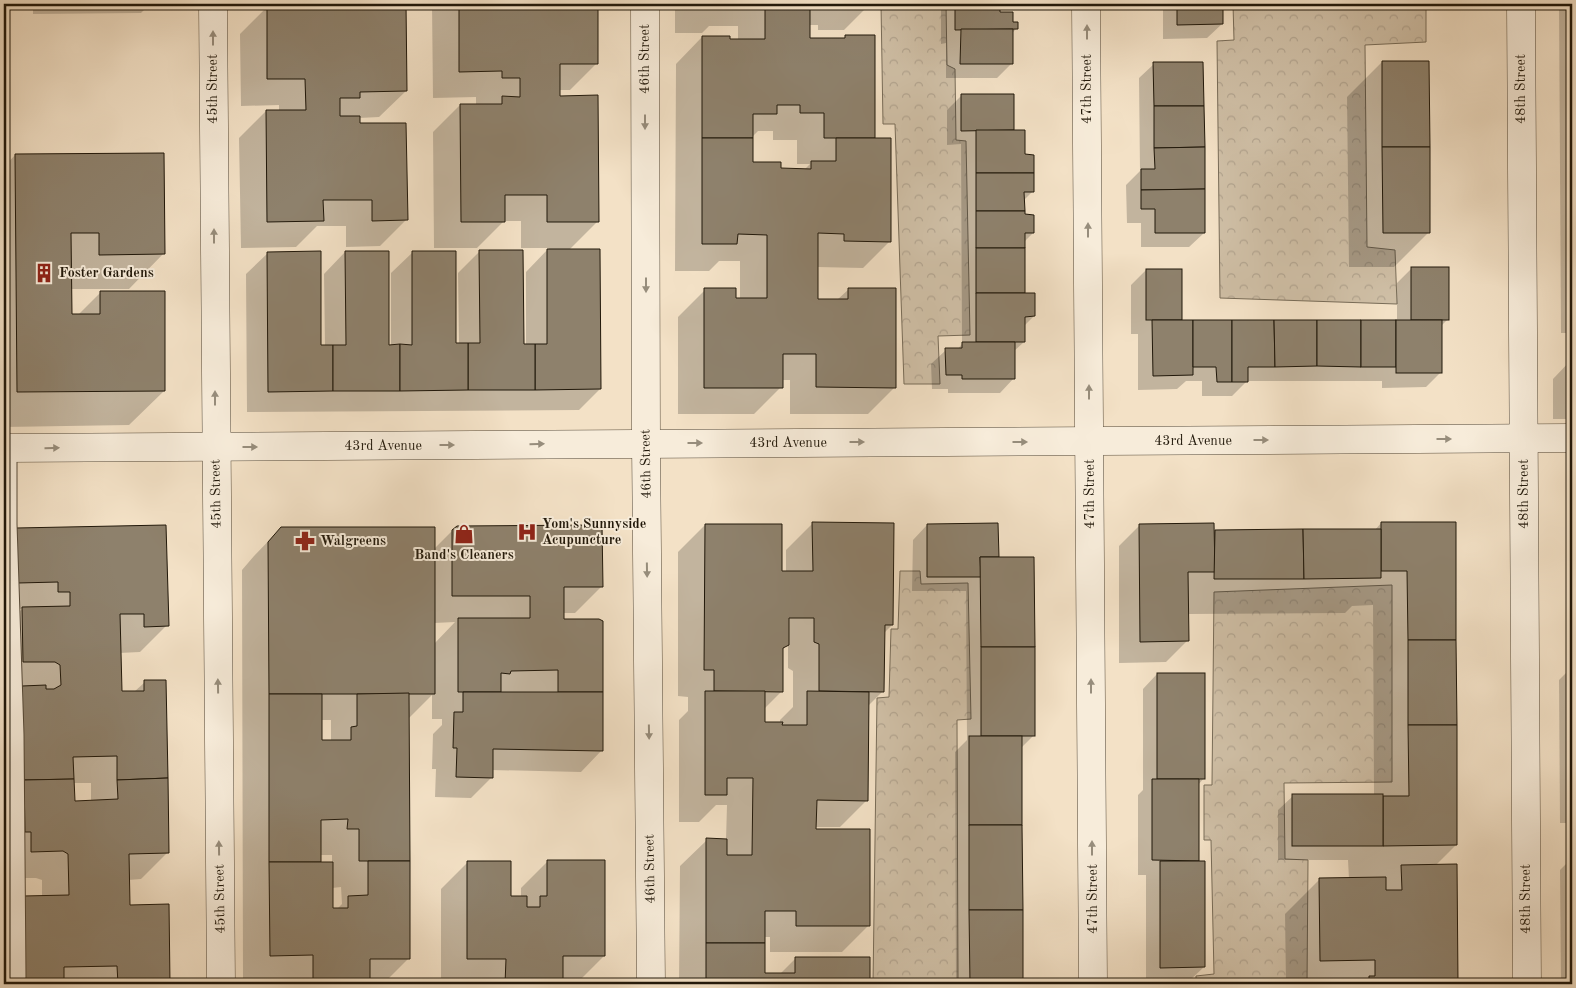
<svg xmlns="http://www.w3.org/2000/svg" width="1576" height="988" font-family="'Old Standard TT',serif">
<defs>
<pattern id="forest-crowns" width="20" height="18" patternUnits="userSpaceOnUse" patternTransform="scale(1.25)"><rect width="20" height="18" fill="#cfbfa6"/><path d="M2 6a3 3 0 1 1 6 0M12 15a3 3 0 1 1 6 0" fill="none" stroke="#b1a38e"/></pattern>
</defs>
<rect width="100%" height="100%" fill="#f3e1c6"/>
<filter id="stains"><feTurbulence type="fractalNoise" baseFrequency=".004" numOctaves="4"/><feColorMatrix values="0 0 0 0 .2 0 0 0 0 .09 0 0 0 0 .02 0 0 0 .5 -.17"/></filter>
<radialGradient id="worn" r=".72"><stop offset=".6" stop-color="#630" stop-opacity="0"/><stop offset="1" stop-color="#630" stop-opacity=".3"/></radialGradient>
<g fill="url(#forest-crowns)" stroke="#786c58">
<polygon points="881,4 946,4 947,65 955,69 956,140 966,141 970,335 938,336 940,384 904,384 895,124 883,124"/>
<polygon points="1233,4 1426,4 1426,42 1365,45 1367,247 1395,250 1397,304 1220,298 1217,41 1234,40"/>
<polygon points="900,571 920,571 921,584 968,583 971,719 957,720 958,984 873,984 877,698 889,697 891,629 898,629"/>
<polygon points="1392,585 1392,782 1284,783 1285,859 1308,860 1307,984 1196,984 1196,976 1214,974 1211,840 1204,840 1204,785 1212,785 1214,592"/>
</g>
<g fill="#0003" fill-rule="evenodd">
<polygon points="33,4 150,4 141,13 33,14"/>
<polygon points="432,4 597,4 597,63 570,90 559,90 559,97 598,221 569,250 600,389 579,410 247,412 246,274 268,253 320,346 325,346 324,274 345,252 388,346 391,346 391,273 413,252 455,344 459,344 458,273 480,251 522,346 526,346 526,272 549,248 521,248 521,221 504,221 477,248 434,248 433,132 460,105 476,105 476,97 433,98"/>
<path d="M675 4H870L844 30H818V25H809V40H842L846 37 873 139 890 241 863 268 817 267V300H837L849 289 895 387 868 414H790V380H781V387L754 414H678V317L705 290 735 299H740V261H719L709 271H675L676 64 702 37 738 40V26H709L702 33H675ZM758 131H773V140H797V164H810L804 170H779L752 163V137Z"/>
<polygon points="941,4 999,4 999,13 1017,28 1012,33 1012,63 997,78 946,78 946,43 941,44"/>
<polygon points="1163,4 1222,4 1222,24 1207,38 1163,39"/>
<polygon points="1559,4 1572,4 1572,333 1561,333"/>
<polygon points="267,7 406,91 379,117 359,118 359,124 406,220 380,246 346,247 346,226 317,226 296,247 241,248 239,138 266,111 279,111 279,105 241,106 240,34"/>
<polygon points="1382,62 1429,232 1394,267 1349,267 1347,97"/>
<polygon points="1154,64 1204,233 1189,247 1141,247 1141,223 1127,223 1126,185 1140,171 1139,78"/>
<polygon points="962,95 1013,131 1023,156 1033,191 1023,201 1023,216 1033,233 1024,242 1024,295 1034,316 1024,326 1024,342 1014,351 1014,378 1000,393 948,393 948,389 932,389 931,364 946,350 957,350 962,344 961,144 947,145 947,110"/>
<polygon points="15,155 163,254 129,289 70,289 71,315 78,315 101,292 164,391 129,425 4,427 4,167"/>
<polygon points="1412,268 1448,319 1441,326 1441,372 1426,387 1382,388 1382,381 1247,381 1232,396 1202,396 1202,381 1186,381 1177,389 1138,390 1138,334 1131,334 1131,285 1146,270 1181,321 1397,321 1397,283"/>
<polygon points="1572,359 1572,419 1553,419 1553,379"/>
<path d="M813 523 892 625 883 634V691L867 707V800L840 827H815V830L869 925 842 952H770V937H764V974H780L796 958 869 959V984H679L680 866 707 840H726L727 805H716L699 822H679V720L688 711V697L678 696V552L705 525 780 573H786V550ZM788 644V668L793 671V707L780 720V724L764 723V709L782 691V650Z"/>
<polygon points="1381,523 1454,523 1456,845 1436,865 1457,982 1455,984 1286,984 1285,914 1320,879 1349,879 1348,860 1278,860 1278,810 1293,796 1374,795 1373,605 1352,606 1345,613 1187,614 1187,641 1166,662 1119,663 1119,546 1140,525 1213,533 1215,531 1375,530"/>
<polygon points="927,525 997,558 1034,735 1021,748 1022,984 956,984 955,752 967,740 966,591 912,591 913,540"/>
<path d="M281 528 433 550 452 531 602 586 575 613H563V620L602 750 581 772 492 770V777L471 798 435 797 436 769H432L433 734 442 725V719H432V695L408 719 409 958 383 984H287V982H243L242 570 254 556ZM455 622 434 644V623ZM321 720H331V741H321ZM320 855H332V863H320ZM341 887 342 904 336 910H332V888Z"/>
<path d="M4 543 167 625 140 652 119 653 120 693 134 692 145 682 168 852 141 879 128 880 129 906H167L169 984H4V917L24 897H42V880L36 878H5L4 627 22 609H4ZM73 783H91V801L73 802Z"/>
<polygon points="1572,667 1572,823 1560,823 1559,680"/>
<polygon points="1157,674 1204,778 1198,785 1198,862 1204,967 1189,981 1146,982 1146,875 1138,875 1138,795 1143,790 1143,689"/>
<polygon points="1572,858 1572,984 1561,984 1560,870"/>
<polygon points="548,861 604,956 577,983 562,982 562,984 441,984 441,889 468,862 510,897 521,897 521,888"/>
</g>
<g fill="#8e816c" stroke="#21180a">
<polygon points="406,4 407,91 360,92 360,98 340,98 340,116 360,116 360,123 406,123 408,220 372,221 372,200 323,200 324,221 267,222 266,110 306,110 305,79 267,79 267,6"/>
<polygon points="459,4 598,4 598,64 560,64 560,96 598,95 599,222 547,222 547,195 505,195 505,222 461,222 460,104 502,104 502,96 520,97 520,78 502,78 502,71 459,72"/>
<rect x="702" y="4" width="28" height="3"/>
<polygon points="765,4 810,4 810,38 845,38 845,35 875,35 875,138 824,138 824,113 800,113 800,105 777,105 777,114 753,114 753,138 702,138 702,36 730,36 730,39 765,39"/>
<polygon points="955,4 1000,4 1000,12 1013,12 1013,22 1018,22 1018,29 955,30"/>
<polygon points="1177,4 1223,4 1223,24 1177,25"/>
<polygon points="961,29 1013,29 1013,64 960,64"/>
<polygon points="1382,61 1429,61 1430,147 1382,147"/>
<polygon points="1153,62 1203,62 1204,106 1154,106"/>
<polygon points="961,94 1014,94 1014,130 961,131"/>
<polygon points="1154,106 1204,106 1205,147 1154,148"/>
<polygon points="976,130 1025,130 1025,154 1034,155 1034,173 976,173"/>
<polygon points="702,138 753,138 753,162 781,162 781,168 811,169 811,161 836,161 836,138 891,138 891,242 844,241 844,234 818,233 818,299 848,299 848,288 896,288 896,388 816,387 816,354 783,354 783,388 704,388 704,288 736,288 736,298 767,298 767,235 738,234 737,244 702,244"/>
<polygon points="1205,147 1205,189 1141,190 1141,169 1155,169 1154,148"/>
<polygon points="1382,147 1430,147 1430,233 1383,233"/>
<polygon points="164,153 165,254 99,255 99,233 71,233 72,314 100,314 100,291 165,291 165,391 17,392 15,154"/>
<polygon points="976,173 1034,173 1034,192 1024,192 1025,211 976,211"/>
<polygon points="1205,189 1205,233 1155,233 1155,209 1141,209 1141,190"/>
<polygon points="976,211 1025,211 1025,214 1034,215 1034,233 1025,233 1025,248 976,248"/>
<rect x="976" y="248" width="49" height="45"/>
<polygon points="547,249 600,249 601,389 535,390 535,344 547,344"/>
<polygon points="479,250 523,250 524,344 535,344 535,390 468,390 468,343 480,343"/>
<polygon points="321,251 321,345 333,345 333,391 268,392 267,252"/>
<polygon points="345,251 389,251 389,345 400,344 400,391 333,391 333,345 346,345"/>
<polygon points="412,251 456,251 456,343 468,343 468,390 400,391 400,344 412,345"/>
<rect x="1411" y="267" width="38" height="53"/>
<rect x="1146" y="269" width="36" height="51"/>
<polygon points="976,293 1035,293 1035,316 1025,317 1025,342 976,342"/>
<polygon points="1152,320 1193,320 1193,375 1153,376"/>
<polygon points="1193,320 1232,320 1232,382 1217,382 1216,367 1193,367"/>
<polygon points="1232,320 1274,320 1275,367 1248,367 1248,382 1232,382"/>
<polygon points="1274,320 1317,320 1317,366 1275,367"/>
<polygon points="1317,320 1361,320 1361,367 1317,366"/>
<rect x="1361" y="320" width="35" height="47"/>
<rect x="1396" y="320" width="46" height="53"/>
<polygon points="962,342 1015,342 1015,379 962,379 962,375 946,375 945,348 962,348"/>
<polygon points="812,522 894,523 893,625 885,625 884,692 819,691 819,644 814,642 814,618 789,618 789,645 783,648 783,692 714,691 714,670 704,670 705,524 782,524 782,571 813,571"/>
<polygon points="1381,522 1456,522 1456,640 1408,640 1407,571 1381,571"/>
<polygon points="998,523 999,557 980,557 981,577 927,577 927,524"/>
<polygon points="1214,523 1215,572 1188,572 1189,641 1140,642 1139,524"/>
<polygon points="166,525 169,626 144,627 144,614 120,614 122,691 144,691 144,680 166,680 168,778 117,780 117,756 73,757 74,779 24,780 22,686 46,685 46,689 54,689 61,685 60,665 55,662 23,662 22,607 70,606 70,592 58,592 58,582 18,583 16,528"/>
<polygon points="602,525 603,587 564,587 564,619 599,619 603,621 603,692 558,692 558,670 511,671 510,674 501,673 501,692 458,692 458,618 530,618 530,596 452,596 452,530 457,526"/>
<polygon points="281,527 435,527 435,694 269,694 268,542"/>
<polygon points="1303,529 1304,579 1214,579 1215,530"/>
<polygon points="1303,529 1381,529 1381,578 1304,579"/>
<polygon points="980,557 1034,557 1035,647 981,647"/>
<polygon points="1408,640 1456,640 1457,725 1408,725"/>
<rect x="981" y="647" width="54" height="89"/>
<rect x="1157" y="673" width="48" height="106"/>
<polygon points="705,691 765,691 765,722 783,722 782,725 807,725 807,691 869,692 868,801 817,800 816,829 870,829 870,926 796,926 796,911 765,911 765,943 706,943 706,838 727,839 727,855 752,855 753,778 727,778 727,795 705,795"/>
<polygon points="463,692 603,692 603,751 493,749 493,778 456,777 457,748 453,748 454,712 463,712"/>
<polygon points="409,693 410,861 359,861 359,829 347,829 348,819 321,820 321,862 269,862 269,694 322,694 322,740 351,740 351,727 357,726 357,694"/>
<polygon points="1408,725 1457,725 1457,845 1383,846 1383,796 1409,796"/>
<rect x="969" y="736" width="53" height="89"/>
<polygon points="168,778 169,853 129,854 130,905 169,904 170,984 118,984 117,966 64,967 64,984 25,984 23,896 69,895 68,854 63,851 31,852 31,832 25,832 24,780 74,779 75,801 118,799 117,780"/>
<polygon points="1152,779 1199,779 1199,861 1152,860"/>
<rect x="1292" y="794" width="91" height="52"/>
<polygon points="969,825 1022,825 1023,910 969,910"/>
<polygon points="547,860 605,860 605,956 563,956 563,984 505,984 506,959 467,959 467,861 511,861 511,896 527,896 527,907 540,907 540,896 547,896"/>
<polygon points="368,861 410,861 410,959 370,959 370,984 313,984 313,955 270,956 269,862 333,862 333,908 348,908 348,896 368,895"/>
<polygon points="1160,861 1205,861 1205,967 1160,968"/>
<polygon points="1457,864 1458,983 1369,984 1369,976 1375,976 1375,960 1320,961 1319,878 1386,877 1386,890 1402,890 1401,865"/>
<polygon points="969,910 1023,910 1023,984 970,984"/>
<polygon points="706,943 765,943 765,973 795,973 795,957 870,957 870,984 706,984"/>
</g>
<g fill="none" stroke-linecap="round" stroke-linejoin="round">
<defs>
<polyline id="service" points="6,448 6,524 13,735 15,977"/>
<g id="minor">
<polyline points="213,4 221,984"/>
<polyline points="645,4 646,444 651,984"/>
<polyline points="1086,4 1093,984"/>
<polyline points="4,448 1572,438"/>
</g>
<polyline id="tertiary" points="1521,4 1527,984"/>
</defs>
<use href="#service" stroke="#564a39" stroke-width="23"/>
<use href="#minor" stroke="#564a39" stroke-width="29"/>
<use href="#tertiary" stroke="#564a39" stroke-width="29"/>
<use href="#service" stroke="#f7ecda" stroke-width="21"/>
<use href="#minor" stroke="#f7ecda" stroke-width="28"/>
<use href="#tertiary" stroke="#f7ecda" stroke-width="28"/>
</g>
<defs><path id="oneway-solid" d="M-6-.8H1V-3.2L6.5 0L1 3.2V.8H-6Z" transform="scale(1.25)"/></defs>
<g fill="#978d7c">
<use href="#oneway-solid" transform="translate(1087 32) rotate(-90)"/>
<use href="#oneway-solid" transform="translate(213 38) rotate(-90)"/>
<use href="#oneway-solid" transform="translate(645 122) rotate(90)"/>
<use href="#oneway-solid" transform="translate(1088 230) rotate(-90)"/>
<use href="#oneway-solid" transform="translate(214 236) rotate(-90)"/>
<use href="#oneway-solid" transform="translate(646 285) rotate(90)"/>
<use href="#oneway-solid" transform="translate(1089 392) rotate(-90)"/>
<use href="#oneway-solid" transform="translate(215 398) rotate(-90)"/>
<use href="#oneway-solid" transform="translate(1444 439)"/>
<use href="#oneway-solid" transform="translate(1261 440)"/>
<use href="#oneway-solid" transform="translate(857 442)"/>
<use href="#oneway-solid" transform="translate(1020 442)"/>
<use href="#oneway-solid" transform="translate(695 443)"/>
<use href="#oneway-solid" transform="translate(537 444) rotate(-1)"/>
<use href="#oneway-solid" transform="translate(447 445)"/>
<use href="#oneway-solid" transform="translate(250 447)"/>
<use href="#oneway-solid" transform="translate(52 448) rotate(-1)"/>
<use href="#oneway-solid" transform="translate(647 570) rotate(89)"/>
<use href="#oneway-solid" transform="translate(218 686) rotate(-91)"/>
<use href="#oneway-solid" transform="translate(1091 686) rotate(-90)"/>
<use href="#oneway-solid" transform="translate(649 732) rotate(89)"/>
<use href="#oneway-solid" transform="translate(219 848) rotate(-91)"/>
<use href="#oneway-solid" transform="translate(1092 848) rotate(-90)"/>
</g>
<defs>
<symbol id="building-bare" viewBox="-9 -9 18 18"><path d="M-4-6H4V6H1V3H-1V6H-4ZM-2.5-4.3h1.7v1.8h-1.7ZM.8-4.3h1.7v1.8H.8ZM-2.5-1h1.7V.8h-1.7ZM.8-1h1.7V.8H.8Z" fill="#8f2418" stroke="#f7ecda" stroke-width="2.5" paint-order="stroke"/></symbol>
<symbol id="hospital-bare" viewBox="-9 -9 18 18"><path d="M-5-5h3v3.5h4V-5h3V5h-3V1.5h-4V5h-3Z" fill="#8f2418" stroke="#f7ecda" stroke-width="2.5" paint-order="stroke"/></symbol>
<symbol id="shop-bare" viewBox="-9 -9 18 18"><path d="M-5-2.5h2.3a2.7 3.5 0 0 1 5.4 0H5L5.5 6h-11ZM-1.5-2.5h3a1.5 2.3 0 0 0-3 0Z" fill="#8f2418" stroke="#f7ecda" stroke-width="2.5" paint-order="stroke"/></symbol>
<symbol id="pharmacy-bare" viewBox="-9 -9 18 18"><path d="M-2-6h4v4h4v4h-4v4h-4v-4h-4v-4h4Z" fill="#8f2418" stroke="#f7ecda" stroke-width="2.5" paint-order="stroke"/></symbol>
</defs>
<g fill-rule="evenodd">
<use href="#building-bare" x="30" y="259" width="28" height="28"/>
<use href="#hospital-bare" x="513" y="518" width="28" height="28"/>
<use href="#shop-bare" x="450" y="520" width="28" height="28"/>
<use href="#pharmacy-bare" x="291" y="527" width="28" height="28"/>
</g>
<g text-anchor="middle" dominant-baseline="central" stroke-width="4" stroke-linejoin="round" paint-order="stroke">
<g font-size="14" fill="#21180a" stroke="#f7ecda">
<text transform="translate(645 59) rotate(-90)">46th Street</text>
<text transform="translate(213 89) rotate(-90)">45th Street</text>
<text transform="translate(1087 89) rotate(-90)">47th Street</text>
<text transform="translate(1521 89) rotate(-90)">48th Street</text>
<text x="1193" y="441">43rd Avenue</text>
<text x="788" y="443">43rd Avenue</text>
<text x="383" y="446">43rd Avenue</text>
<text transform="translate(646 464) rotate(-91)">46th Street</text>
<text transform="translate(216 494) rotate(-91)">45th Street</text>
<text transform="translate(1090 494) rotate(-90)">47th Street</text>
<text transform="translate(1524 494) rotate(-90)">48th Street</text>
<text transform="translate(650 869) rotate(-91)">46th Street</text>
<text transform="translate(220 899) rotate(-91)">45th Street</text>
<text transform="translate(1093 899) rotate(-90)">47th Street</text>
<text transform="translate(1526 899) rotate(-90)">48th Street</text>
</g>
<g font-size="14" font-weight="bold" fill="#21180a" stroke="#f7ecda" text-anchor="start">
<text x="59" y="273">Foster Gardens</text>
<text x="542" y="524">Yom's Sunnyside<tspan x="542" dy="16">Acupuncture</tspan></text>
<text x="320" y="541">Walgreens</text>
<text x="464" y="555" text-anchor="middle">Band's Cleaners</text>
</g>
</g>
<rect width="1576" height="988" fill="none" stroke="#f3e1c6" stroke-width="20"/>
<rect x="5" y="5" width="1566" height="978" fill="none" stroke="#21180a" stroke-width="2.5"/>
<rect x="10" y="10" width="1556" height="968" fill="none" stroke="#21180a"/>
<rect width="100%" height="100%" filter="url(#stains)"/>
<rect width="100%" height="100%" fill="url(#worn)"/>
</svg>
